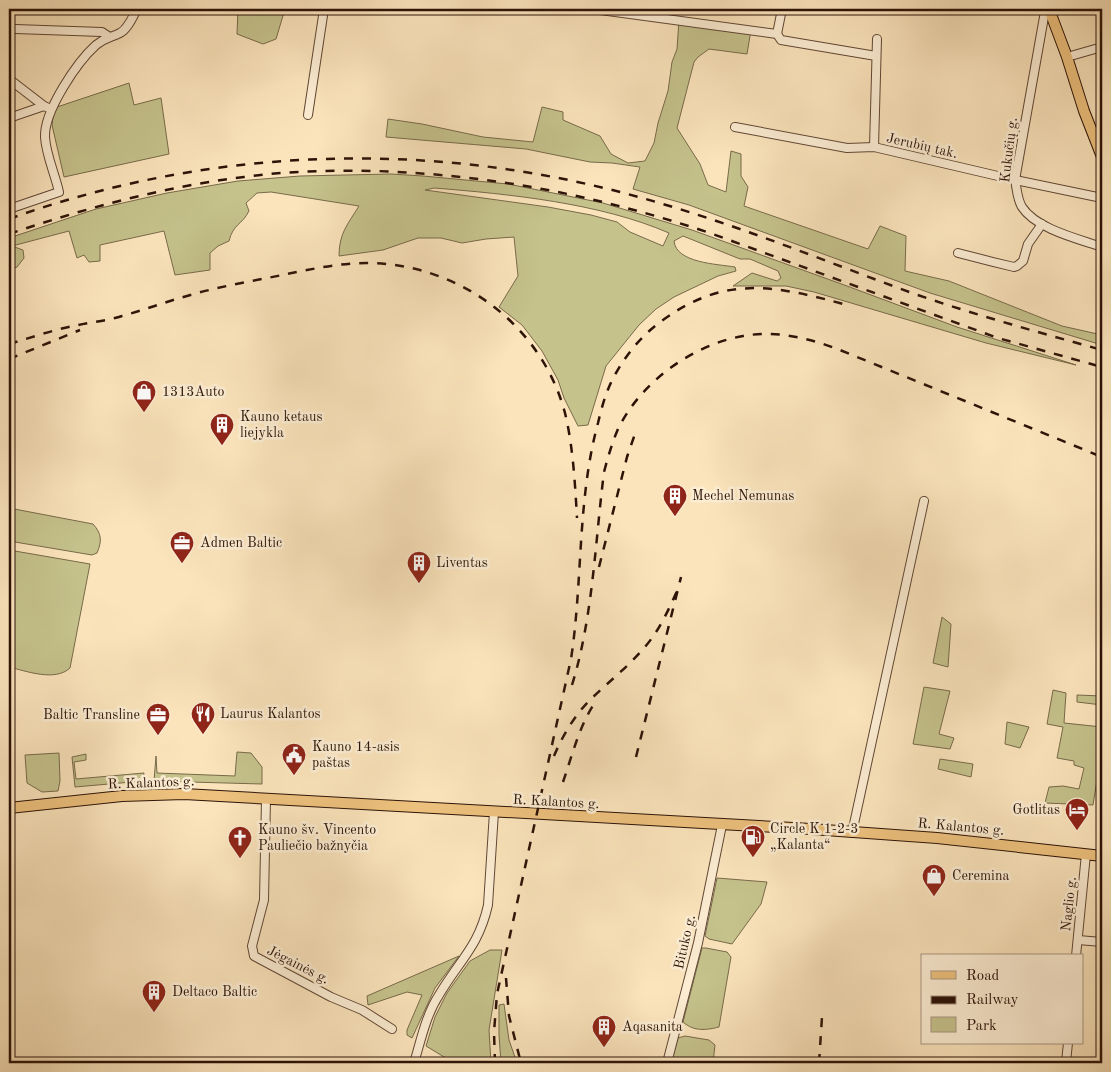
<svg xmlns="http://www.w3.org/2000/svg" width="1111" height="1072" font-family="'Old Standard TT',serif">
<rect width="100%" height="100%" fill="#fbe4bc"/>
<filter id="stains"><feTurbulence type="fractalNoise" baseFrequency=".004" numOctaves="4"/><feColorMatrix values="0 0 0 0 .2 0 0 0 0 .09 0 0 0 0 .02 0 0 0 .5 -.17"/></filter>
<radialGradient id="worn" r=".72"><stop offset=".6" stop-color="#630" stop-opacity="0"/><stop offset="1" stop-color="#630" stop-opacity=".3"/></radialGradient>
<g fill="#c5c28c" stroke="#786a4a" fill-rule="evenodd">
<polygon points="238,9 285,9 276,39 263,44 237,34"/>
<polygon points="679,20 751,30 747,54 709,49 698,57 694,62 677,128 700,164 708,185 726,192 731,151 741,154 741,176 748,187 744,206 868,249 880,226 906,236 905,271 949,281 1062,326 1102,335 1102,345 930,293 689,205 633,189 640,167 612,163 590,162 526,149 386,137 388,119 422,124 483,137 533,142 542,107 563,112 563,120 600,136 611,154 628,163 645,161 654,143 658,123 668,91 672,62 677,49"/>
<polygon points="129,83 134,105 161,98 169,154 64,177 52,125 54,108"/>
<path d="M391 174 423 176 508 184 603 203 692 230 847 286 957 327 1076 365 986 343 814 292 786 286H733L752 273 777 281 781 278 778 271 750 259H740L683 236 674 241C676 263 717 264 735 267L736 271 718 276 674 297 656 309 639 325 606 366 588 425 578 426 564 398 558 380 542 351 522 325 499 307 518 276 514 237 486 239 462 243 441 238H418L383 250 339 256C339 233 348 224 359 206L271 192 257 193 246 203 249 211C242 225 233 224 229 241L218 246 210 253V270L175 275 164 231 100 245V261L89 262 84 255 77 258 69 231 12 246 23 250 24 258 17 267 9 270V238L96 209 167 193 238 181 300 176ZM434 188C509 194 600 203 669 233L663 246 630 232 617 222 591 215 548 207 425 190Z"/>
<path d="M9 508 93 524C102 534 102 541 97 553L92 555 9 541Z"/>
<path d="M9 550 90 564 70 668C55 682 26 671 9 667Z"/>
<polygon points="942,617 951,624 948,667 933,663"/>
<polygon points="924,687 950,691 939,734 954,738 950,749 913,744"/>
<polygon points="1053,690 1066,693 1064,723 1102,727 1102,749 1093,805 1045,803 1049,787 1063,786 1079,789 1084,768 1074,765 1074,761 1057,758 1063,727 1047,724"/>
<polygon points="1077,695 1102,696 1102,705 1077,702"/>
<polygon points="1007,722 1029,727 1020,748 1005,744"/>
<polygon points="237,752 251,753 262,767 262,784 154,781 156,756 157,773 235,776"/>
<polygon points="59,753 60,781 58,791 42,792 27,783 25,755"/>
<polygon points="86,754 86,760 74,762 76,779 144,773 143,781 75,787 72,757"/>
<polygon points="940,759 973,764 971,777 938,769"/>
<polygon points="717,878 767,882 761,904 732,944 709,939 705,936"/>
<path d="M702 948H706L727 952 731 957 719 1027C707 1030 694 1032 683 1022Z"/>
<polygon points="490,950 502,950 489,1030 491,1063 454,1063 426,1046 435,1017 447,993 470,961"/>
<polygon points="459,956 435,988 412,1038 407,1035 407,1030 422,995 407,992 368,1005 367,996"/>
<polygon points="504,1004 509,1040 517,1063 501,1063 499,1035 499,1005"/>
<polygon points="685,1036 709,1040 715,1045 713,1063 671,1063 678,1038"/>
</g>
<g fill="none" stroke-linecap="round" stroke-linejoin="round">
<defs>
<g id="minor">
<polyline points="593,9 777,34 781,40 876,56"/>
<path d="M1050 11H1046L1044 17 1015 180C1017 189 1017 199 1022 207 1036 229 1079 239 1102 247"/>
<polyline points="15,29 102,32 108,36"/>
<polyline points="777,34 782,9"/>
<polyline points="1067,57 1102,47"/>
<polyline points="9,79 44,106"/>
<polyline points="308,115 324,9"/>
<polyline points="9,118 44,106 51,109"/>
<polyline points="735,127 847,148 874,147 1015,180 1102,198"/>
<polyline points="874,147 877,39"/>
<path d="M9 209 59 192C55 174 46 155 45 137 44 111 77 62 96 45 106 37 110 38 120 33 128 29 133 16 137 9"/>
<polyline points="958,253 993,262 1014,267 1017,266 1023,261 1028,244 1042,224"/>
<polyline points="266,799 264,900 252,946 254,956 331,997 362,1010 392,1029"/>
<polyline points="852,833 924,501"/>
<polyline points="1078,940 1102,942"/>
<polyline points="1076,956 1086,854"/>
<polyline points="1068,1043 1066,1062 1073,1063"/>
<path d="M414 1063C421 1040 426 1015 439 995 459 961 479 946 488 905L494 812"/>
<polyline points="667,1063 698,943 722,825"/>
</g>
<g id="major">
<polyline points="1049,9 1067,57 1084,111 1102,157"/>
<polyline points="9,808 122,796 184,794 811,829 937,838 1102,856"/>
</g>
</defs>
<use href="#minor" stroke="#604735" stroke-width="10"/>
<use href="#major" stroke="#2c1308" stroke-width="12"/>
<use href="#minor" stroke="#fcedd3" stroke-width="8"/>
<use href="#major" stroke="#eec27e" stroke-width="10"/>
<g stroke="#2c1308" stroke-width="2.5" stroke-dasharray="9 9" stroke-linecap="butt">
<path d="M9 219C217 144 444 139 656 202 743 227 827 262 912 293 975 315 1038 332 1102 350"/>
<path d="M9 234C86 208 163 187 244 177 288 171 332 170 376 171 494 175 599 196 710 233L998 338 1102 367"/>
<path d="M9 344C30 338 52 330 74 326 90 322 107 321 122 316 144 310 165 302 187 296 220 286 254 281 287 274 312 269 340 263 366 263 457 263 541 323 565 413 573 446 575 483 577 518"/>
<polyline points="9,359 80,330"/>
<polyline points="599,567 627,457 636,431"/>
<path d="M572 685C593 617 595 543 604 472 608 457 612 443 618 429 641 382 692 345 743 336 776 330 809 338 840 350L1102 457"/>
<path d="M554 756C562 737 574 716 589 701 607 683 628 667 644 648 659 631 668 611 677 591"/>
<polyline points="636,757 681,577"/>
<path d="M563 782C572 756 579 727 594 704"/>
<polyline points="506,978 509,1016 521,1063"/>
<path d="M495 1063 494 1032 497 994 571 659C583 581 577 500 598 423 602 406 607 388 616 373 628 352 643 334 663 320 726 274 777 286 847 305"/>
<polyline points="819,1063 822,1017"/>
</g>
</g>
<defs>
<symbol id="shop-pin" viewBox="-11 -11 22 30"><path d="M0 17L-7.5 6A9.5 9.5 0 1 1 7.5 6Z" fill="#8f2418" stroke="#fcedd3"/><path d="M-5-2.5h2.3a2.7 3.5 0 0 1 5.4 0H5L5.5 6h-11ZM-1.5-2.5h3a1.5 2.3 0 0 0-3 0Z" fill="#fff"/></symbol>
<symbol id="building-pin" viewBox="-11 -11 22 30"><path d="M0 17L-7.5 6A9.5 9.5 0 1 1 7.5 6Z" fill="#8f2418" stroke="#fcedd3"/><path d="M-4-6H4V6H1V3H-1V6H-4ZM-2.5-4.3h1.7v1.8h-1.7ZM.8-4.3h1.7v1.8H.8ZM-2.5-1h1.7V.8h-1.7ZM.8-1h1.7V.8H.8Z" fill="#fff"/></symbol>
<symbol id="office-pin" viewBox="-11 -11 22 30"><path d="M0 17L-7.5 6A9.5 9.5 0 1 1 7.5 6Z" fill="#8f2418" stroke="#fcedd3"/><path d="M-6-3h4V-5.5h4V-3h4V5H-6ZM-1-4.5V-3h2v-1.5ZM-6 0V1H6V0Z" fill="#fff"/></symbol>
<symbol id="restaurant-pin" viewBox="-11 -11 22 30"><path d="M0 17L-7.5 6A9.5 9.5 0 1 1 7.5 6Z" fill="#8f2418" stroke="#fcedd3"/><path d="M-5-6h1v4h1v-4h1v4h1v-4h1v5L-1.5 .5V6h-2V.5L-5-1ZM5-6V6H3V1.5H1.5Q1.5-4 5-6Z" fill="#fff"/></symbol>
<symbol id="civic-pin" viewBox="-11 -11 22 30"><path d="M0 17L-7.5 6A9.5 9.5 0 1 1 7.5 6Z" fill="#8f2418" stroke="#fcedd3"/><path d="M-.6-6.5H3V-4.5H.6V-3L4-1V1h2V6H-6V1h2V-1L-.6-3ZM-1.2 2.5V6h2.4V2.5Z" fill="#fff"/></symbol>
<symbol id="hotel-pin" viewBox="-11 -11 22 30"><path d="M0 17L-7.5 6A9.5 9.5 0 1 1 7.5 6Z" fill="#8f2418" stroke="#fcedd3"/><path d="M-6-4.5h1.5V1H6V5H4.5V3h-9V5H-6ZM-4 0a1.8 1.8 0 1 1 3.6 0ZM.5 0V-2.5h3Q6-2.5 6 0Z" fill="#fff"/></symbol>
<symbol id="fuel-pin" viewBox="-11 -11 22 30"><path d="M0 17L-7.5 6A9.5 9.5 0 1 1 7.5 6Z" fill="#8f2418" stroke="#fcedd3"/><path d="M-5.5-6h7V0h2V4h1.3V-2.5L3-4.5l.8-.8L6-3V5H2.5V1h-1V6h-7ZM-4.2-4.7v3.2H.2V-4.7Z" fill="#fff"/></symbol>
<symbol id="church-pin" viewBox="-11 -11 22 30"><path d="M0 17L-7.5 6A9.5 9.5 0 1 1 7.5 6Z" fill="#8f2418" stroke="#fcedd3"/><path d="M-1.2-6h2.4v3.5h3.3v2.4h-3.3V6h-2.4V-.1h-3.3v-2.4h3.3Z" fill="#fff"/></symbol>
</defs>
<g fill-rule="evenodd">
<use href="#shop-pin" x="130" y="378" width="28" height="38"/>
<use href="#building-pin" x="208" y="411" width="28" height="38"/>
<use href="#building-pin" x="661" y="482" width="28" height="38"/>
<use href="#office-pin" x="168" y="529" width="28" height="38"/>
<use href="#building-pin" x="405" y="549" width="28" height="38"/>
<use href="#restaurant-pin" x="189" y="700" width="28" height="38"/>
<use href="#office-pin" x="144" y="701" width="28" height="38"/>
<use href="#civic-pin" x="280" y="741" width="28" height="38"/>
<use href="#hotel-pin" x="1063" y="796" width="28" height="38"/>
<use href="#fuel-pin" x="739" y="823" width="28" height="38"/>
<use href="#church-pin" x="226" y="824" width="28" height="38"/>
<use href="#shop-pin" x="920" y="862" width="28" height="38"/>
<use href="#building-pin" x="140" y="978" width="28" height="38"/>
<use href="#building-pin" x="590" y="1013" width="28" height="38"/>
</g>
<g text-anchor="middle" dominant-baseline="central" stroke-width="5" stroke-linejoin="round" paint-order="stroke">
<g font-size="14" fill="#2c1308" stroke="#fcedd3">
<text transform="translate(922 146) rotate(13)">Jerubių tak.</text>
<text transform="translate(1009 150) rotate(-83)">Kukučių g.</text>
<text transform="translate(151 783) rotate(-2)">R. Kalantos g.</text>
<text transform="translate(556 802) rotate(3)">R. Kalantos g.</text>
<text transform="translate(961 827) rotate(5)">R. Kalantos g.</text>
<text transform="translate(1069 904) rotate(-84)">Naglio g.</text>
<text transform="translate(685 942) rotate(-77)">Bituko g.</text>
<text transform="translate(298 965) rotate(27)">Jėgainės g.</text>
</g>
<g font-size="14" fill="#2c1308" stroke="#fcedd3" text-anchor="start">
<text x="162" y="392">1313Auto</text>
<text x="240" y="417">Kauno ketaus<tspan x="240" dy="16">liejykla</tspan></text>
<text x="692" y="496">Mechel Nemunas</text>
<text x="200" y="543">Admen Baltic</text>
<text x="436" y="563">Liventas</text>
<text x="220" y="714">Laurus Kalantos</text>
<text x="140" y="715" text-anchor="end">Baltic Transline</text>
<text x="312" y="747">Kauno 14-asis<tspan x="312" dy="16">paštas</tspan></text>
<text x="1060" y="810" text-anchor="end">Gotlitas</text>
<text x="770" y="829">Circle K 1-2-3<tspan x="770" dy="16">„Kalanta“</tspan></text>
<text x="258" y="830">Kauno šv. Vincento<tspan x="258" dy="16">Pauliečio bažnyčia</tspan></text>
<text x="952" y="876">Ceremina</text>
<text x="172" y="992">Deltaco Baltic</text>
<text x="622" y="1027">Aqasanita</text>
</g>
</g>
<rect width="1111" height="1072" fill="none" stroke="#fbe4bc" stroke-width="30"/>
<rect x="10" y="10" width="1091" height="1052" fill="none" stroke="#2c1308" stroke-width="2.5"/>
<rect x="15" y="15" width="1081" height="1042" fill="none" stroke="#2c1308"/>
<rect x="921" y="954" width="162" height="90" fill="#fcedd3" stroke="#a99682"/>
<rect x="931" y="971" width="25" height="8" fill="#eec27e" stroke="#a99682"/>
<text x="966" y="980" font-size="15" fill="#2c1308">Road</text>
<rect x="931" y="996" width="25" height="8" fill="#2c1308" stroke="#a99682"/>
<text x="966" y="1004" font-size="15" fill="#2c1308">Railway</text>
<rect x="931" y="1017" width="25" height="15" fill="#c5c28c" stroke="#a99682"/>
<text x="966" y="1030" font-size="15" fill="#2c1308">Park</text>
<rect width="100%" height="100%" filter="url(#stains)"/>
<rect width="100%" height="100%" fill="url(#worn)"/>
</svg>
